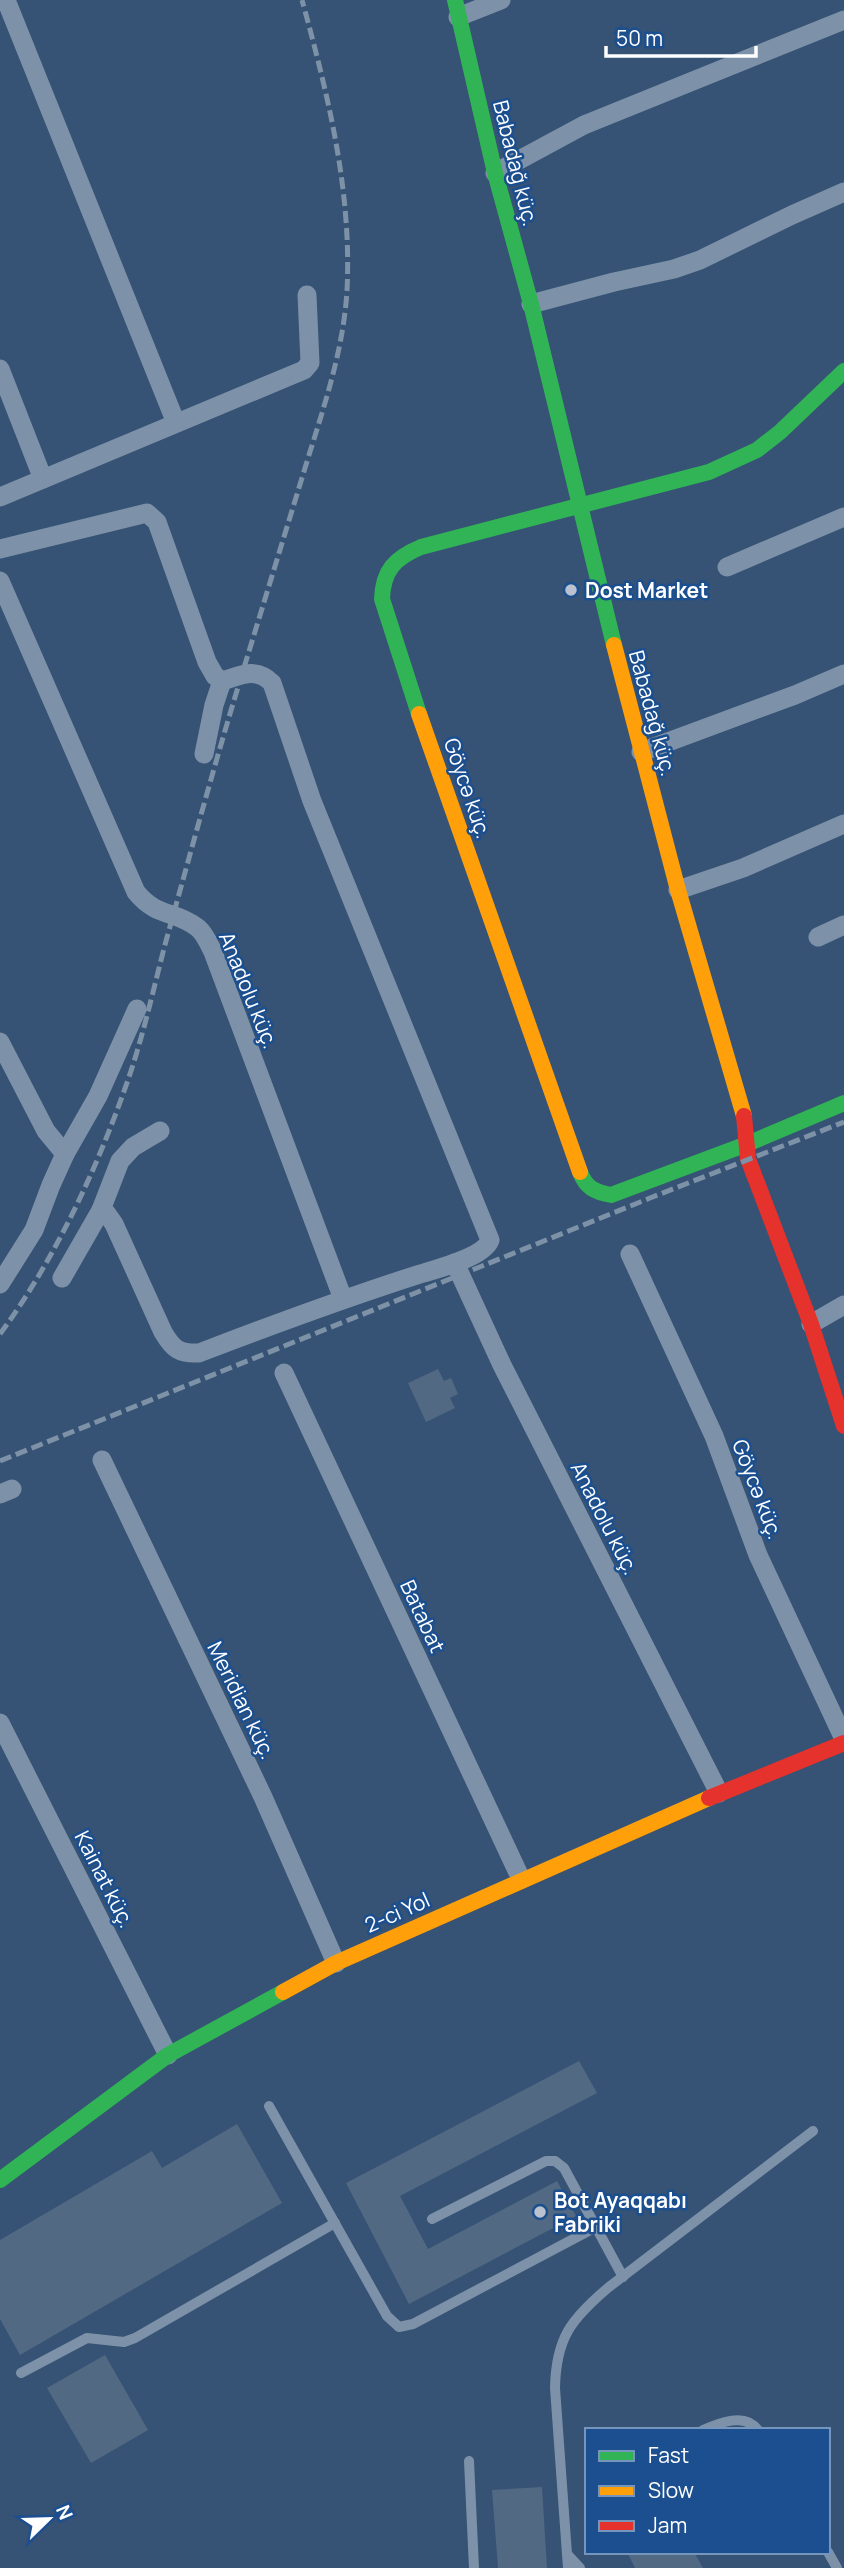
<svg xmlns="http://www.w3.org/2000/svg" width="844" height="2568" font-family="Manrope,sans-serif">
<rect width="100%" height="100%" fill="#365274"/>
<g fill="#526984">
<polygon points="438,1369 444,1381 451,1378 458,1394 450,1398 455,1408 426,1422 408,1383"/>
<polygon points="579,2061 597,2093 400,2196 428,2249 557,2181 576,2216 409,2304 346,2183"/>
<polygon points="237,2124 282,2203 20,2355 0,2319 0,2240 152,2151 162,2168"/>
<polygon points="105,2355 148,2430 91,2463 47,2388"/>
<polygon points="542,2487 547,2568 498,2568 492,2490"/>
<polygon points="627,2552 694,2552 703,2568 635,2568"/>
</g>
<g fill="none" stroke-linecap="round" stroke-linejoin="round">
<g stroke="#7d92a8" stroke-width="10">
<polyline points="269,2106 387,2316 399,2327 413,2324 596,2227"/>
<polyline points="432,2219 546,2161 555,2161 564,2168 623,2277"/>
<polyline points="21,2373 87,2338 124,2342 135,2338 335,2223"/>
<path d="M703 2430C719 2423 745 2412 758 2430"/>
<polyline points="469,2461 474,2568"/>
<polyline points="828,2552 837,2568"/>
<polyline points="567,2554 580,2568"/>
<path d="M568 2568 555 2388C556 2338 571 2319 609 2287L813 2131"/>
</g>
<g stroke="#7d92a8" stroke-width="19">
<polyline points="6,0 176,423"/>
<polyline points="458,17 501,0"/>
<polyline points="495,173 584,125 844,20"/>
<polyline points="531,304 614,282 674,269 700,260 792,215 844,192"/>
<polyline points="0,369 43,479"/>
<polyline points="0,497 304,370 310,363 307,295"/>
<polyline points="0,549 147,513 157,522 207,662 215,676 222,681"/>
<polyline points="727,567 844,517"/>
<path d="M0 581 136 892C157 918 175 910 198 928 205 934 209 944 213 952L343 1299"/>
<polyline points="641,752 795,695 844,674"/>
<polyline points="204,754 214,705 222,681"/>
<polyline points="678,890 743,868 844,824"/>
<polyline points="818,937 844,925"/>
<polyline points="0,1042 46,1131 65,1154"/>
<path d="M101 1210 107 1214 114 1224 163 1332C173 1349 179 1354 199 1353 272 1325 345 1298 420 1274 437 1269 484 1257 490 1240L312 801 272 683C256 667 242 675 222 681"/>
<polyline points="630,1254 714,1436 758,1555 844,1739"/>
<polyline points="455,1263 502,1365 719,1793"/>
<polyline points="62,1278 101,1210 120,1161 133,1147 160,1131"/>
<polyline points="0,1284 34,1230 51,1185 65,1154 98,1096 137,1009"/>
<polyline points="811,1324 844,1305"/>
<polyline points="284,1373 521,1879"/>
<polyline points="102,1460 263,1797 336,1963"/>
<polyline points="0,1494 12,1489"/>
<polyline points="0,1723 168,2055"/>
</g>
<g stroke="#30b455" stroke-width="16">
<polyline points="455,0 495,173 531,304 614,645"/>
<path d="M419 714 382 599C383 570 395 558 421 547L709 472 757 450 780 432 844 371"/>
<path d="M580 1172C586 1188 595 1192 611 1195L747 1144 844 1103"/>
<polyline points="0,2180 168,2055 283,1992"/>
</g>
<g stroke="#ff9f0a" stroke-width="16">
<polyline points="614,645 678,890 744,1116"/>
<polyline points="419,714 580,1172"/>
<polyline points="283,1992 336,1963 709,1798"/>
</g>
<g stroke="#e5322d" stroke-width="16">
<polyline points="744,1116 748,1159 811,1324 844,1426"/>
<polyline points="709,1798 844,1743"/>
</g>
<g stroke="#7e92a7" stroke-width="5" stroke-dasharray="12 5" stroke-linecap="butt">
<path d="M0 1334C56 1258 98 1167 129 1077 144 1033 154 986 166 941 190 855 213 769 239 684 261 612 283 540 305 468 323 409 343 353 347 291 352 191 328 95 302 0"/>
<polyline points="0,1461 650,1198 844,1122"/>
</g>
</g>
<g fill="#b9c2ce" stroke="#1b4f8f" stroke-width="2.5">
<circle cx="571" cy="590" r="7"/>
<circle cx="540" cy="2212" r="7"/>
</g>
<g text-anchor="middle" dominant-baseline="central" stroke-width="5" stroke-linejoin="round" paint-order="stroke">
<g font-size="21" fill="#fff" stroke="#1b4f8f">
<text transform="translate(516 163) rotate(76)">Babadağ küç.</text>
<text transform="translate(653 713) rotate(75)">Babadağ küç.</text>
<text transform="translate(468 788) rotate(71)">Göycə küç.</text>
<text transform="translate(249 990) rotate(68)">Anadolu küç.</text>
<text transform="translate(758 1489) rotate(69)">Göycə küç.</text>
<text transform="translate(605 1518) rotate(63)">Anadolu küç.</text>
<text transform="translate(423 1616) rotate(65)">Batabat</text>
<text transform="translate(242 1700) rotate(64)">Meridian küç.</text>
<text transform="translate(105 1879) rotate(63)">Kainat küç.</text>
<text transform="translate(397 1912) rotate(-24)">2-ci Yol</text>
</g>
<g font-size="21" font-weight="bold" fill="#fff" stroke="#1b4f8f" text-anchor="start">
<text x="585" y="590">Dost Market</text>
<text x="554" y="2200">Bot Ayaqqabı<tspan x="554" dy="24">Fabriki</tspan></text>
</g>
</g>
<rect x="585" y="2428" width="245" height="126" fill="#1b4f8f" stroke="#7695bc" stroke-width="2"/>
<rect x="599" y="2451" width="35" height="10" fill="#30b455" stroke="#7695bc" stroke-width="2"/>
<text x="648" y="2463" font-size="21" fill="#ffffff">Fast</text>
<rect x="599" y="2486" width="35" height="10" fill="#ff9f0a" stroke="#7695bc" stroke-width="2"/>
<text x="648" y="2498" font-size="21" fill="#ffffff">Slow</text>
<rect x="599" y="2521" width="35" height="10" fill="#e5322d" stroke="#7695bc" stroke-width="2"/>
<text x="648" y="2533" font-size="21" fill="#ffffff">Jam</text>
<g transform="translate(49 2519) rotate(67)" stroke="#1b4f8f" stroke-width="5" paint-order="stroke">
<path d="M0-5L12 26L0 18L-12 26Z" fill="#ffffff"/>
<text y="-10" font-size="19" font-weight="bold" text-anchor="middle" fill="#ffffff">N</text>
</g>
<path d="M606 46v10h150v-10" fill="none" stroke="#ffffff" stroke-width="3.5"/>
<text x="616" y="46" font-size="21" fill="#ffffff" stroke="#1b4f8f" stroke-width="5" paint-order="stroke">50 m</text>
</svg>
